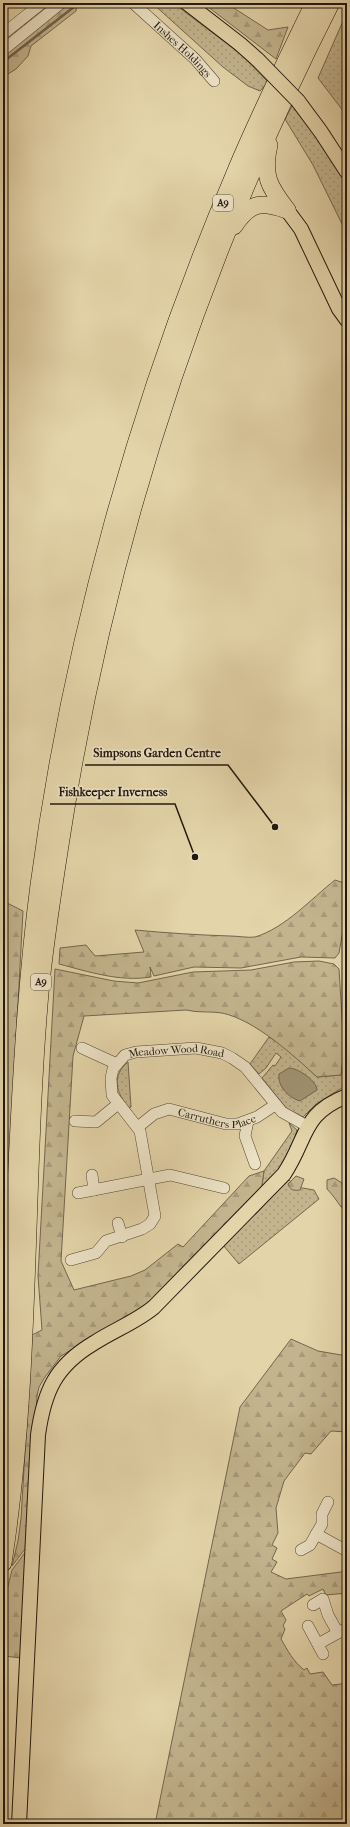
<svg xmlns="http://www.w3.org/2000/svg" width="350" height="1827" font-family="'IM FELL French Canon',serif">
<defs>
<pattern id="grass-dots" width="8" height="8" patternUnits="userSpaceOnUse"><rect width="8" height="8" fill="#c3b48e"/><path d="M2 2h.1M6 6h.1" fill="none" stroke="#a79a79" stroke-width="1.8" stroke-linecap="round"/></pattern>
<pattern id="forest-firs" width="22" height="20" patternUnits="userSpaceOnUse"><rect width="22" height="20" fill="#c3b48e"/><path d="M5 1l3.5 6h-7zM16 11l3.5 6h-7z" fill="#a79a79"/></pattern>
</defs>
<rect width="100%" height="100%" fill="#e4d4a9"/>
<filter id="stains"><feTurbulence type="fractalNoise" baseFrequency=".005" numOctaves="4"/><feColorMatrix values="0 0 0 0 .2 0 0 0 0 .09 0 0 0 0 .02 0 0 0 .5 -.17"/></filter>
<radialGradient id="worn" r=".72"><stop offset=".6" stop-color="#630" stop-opacity="0"/><stop offset="1" stop-color="#630" stop-opacity=".3"/></radialGradient>
<g fill="url(#grass-dots)" stroke="#72664e">
<polygon points="152,3 173,3 242,55 268,82 260,91 248,86 223,67"/>
<polygon points="347,12 347,116 318,78"/>
<path d="M292 106C307 123 341 166 347 187 350 199 347 221 347 234L313 165 285 119Z"/>
<polygon points="269,1037 284,1046 317,1077 341,1075 344,1049 347,1065 347,1080 345,1086 316,1104 303,1117 287,1109 262,1078 273,1065 275,1066 281,1057 276,1053 266,1068 259,1074 250,1064"/>
<path d="M128 1062 131 1107 129 1108C116 1093 111 1076 128 1062Z"/>
<polygon points="289,1123 297,1130 290,1155 261,1192 264,1171 292,1131"/>
<polygon points="289,1180 297,1187 314,1190 319,1199 239,1264 223,1245"/>
</g>
<g fill="url(#forest-firs)" stroke="#72664e">
<polygon points="46,3 77,3 76,11 31,46 28,56 16,69 3,77 3,38"/>
<polygon points="203,3 226,3 268,30 288,27 276,59"/>
<path d="M335 880 347 884V907L339 953 335 958 301 957 241 968 194 967 154 976 150 967 151 977C119 982 90 972 59 964L60 948 86 945 95 956 144 952 135 930C167 933 198 935 230 936 238 936 248 938 255 937 285 928 311 899 335 880Z"/>
<polygon points="3,901 23,911 3,1280"/>
<path d="M319 961 334 964 339 969 344 1049 341 1075 317 1077C293 1055 255 1020 222 1013 210 1011 198 1013 186 1010L84 1016 73 1056 61 1261 74 1290 131 1276 145 1270 178 1244 183 1247 249 1176 264 1171 261 1192 157 1298 61 1356 45 1377 39 1387 37 1396 28 1545 12 1566 18 1541 21 1519 32 1335 42 1330 38 1276 55 969 114 981 138 983 193 972 251 970 294 962Z"/>
<path d="M296 1176 304 1179 300 1190C294 1191 290 1190 288 1184Z"/>
<path d="M334 1178 342 1183 343 1193 347 1198 346 1207H341C337 1201 332 1194 327 1189V1180Z"/>
<path d="M291 1339 318 1351 347 1356V1432L331 1431 311 1454 305 1453 284 1481 276 1508 278 1533 272 1545 277 1548 272 1559 277 1562 271 1572 286 1579 341 1572 347 1568V1593L326 1595 323 1589 309 1596 307 1594 281 1611 286 1620 283 1626 285 1629 281 1639C288 1651 293 1661 304 1670L307 1668 310 1674 323 1672 332 1685 341 1684 347 1680V1824H155L240 1407Z"/>
<polygon points="27,1550 21,1658 4,1656 3,1659 3,1606 12,1570"/>
</g>
<path fill="#a29474" stroke="#6f624b" d="M289 1068C298 1068 317 1081 317 1090L300 1101C289 1098 277 1086 279 1074Z"/>
<g fill="none" stroke-linecap="round" stroke-linejoin="round">
<polyline stroke="#6f624b" stroke-width="2.5" points="3,62 79,3"/>
<defs>
<g id="minor">
<path id="s1" d="M133 3 195 59 214 81"/>
<polyline points="3,34 42,3"/>
<polyline points="3,50 61,3"/>
<polyline points="82,1048 117,1064"/>
<polyline points="75,1121 96,1122 118,1104"/>
<polyline points="248,1121 245,1136 255,1164"/>
<path id="s2" d="M138 1127 154 1114 169 1109 226 1124H238L257 1117 275 1105"/>
<polyline points="92,1175 94,1190"/>
<polyline points="78,1193 170,1175 224,1188"/>
<polyline points="118,1223 122,1237"/>
<path id="s3" d="M71 1260 96 1253 106 1241 142 1229 150 1224 155 1216 140 1131 112 1095 111 1078 113 1069 125 1055 136 1052 196 1048 222 1053 232 1058 245 1067 282 1112 307 1126"/>
<polyline points="316,1534 347,1551"/>
<polyline points="301,1550 310,1545 322,1524 322,1514 328,1502"/>
<polyline points="313,1605 323,1599 328,1615 338,1633"/>
<polyline points="308,1626 323,1654"/>
<polyline points="318,1644 347,1628"/>
</g>
<g id="major">
<polyline points="187,3 240,44 258,60"/>
<polyline points="298,101 321,132 347,172"/>
<polyline points="287,210 301,229 339,309 347,320"/>
<path d="M19 1824 38 1435C44 1392 55 1366 94 1343 114 1330 136 1322 154 1307L284 1174C308 1138 301 1114 347 1096"/>
</g>
<g id="highway">
<path d="M269 145C262 175 269 187 287 210"/>
<path d="M234 226C250 202 261 201 287 210"/>
<path d="M3 1446C7 1358 11 1271 16 1184 21 1084 26 984 39 885 71 643 139 398 235 173 259 115 287 59 314 3"/>
<path d="M3 1563C33 1371 23 1175 41 982 47 926 56 870 65 814 111 531 201 259 331 3"/>
</g>
</defs>
<use href="#minor" stroke="#524734" stroke-width="12"/>
<use href="#major" stroke="#22180d" stroke-width="16"/>
<use href="#highway" stroke="#22180d" stroke-width="18"/>
<use href="#minor" stroke="#ede3c7" stroke-width="11"/>
<use href="#major" stroke="#e4d4a9" stroke-width="14"/>
<use href="#highway" stroke="#e4d4a9" stroke-width="17"/>
<defs>
<polyline id="major-bridge" points="258,60 298,101"/>
</defs>
<use href="#major-bridge" stroke="#22180d" stroke-width="16" stroke-linecap="butt"/>
<use href="#major-bridge" stroke="#e4d4a9" stroke-width="14"/>
</g>
<g text-anchor="middle" dominant-baseline="central" stroke-width="3" stroke-linejoin="round" paint-order="stroke">
<g fill="#ede3c7" stroke="#5f5545" stroke-width="1">
<rect x="213" y="195" width="20" height="16" rx="3"/>
<rect x="31" y="974" width="20" height="16" rx="3"/>
</g>
<g font-size="10" font-weight="bold" fill="#22180d">
<text x="223" y="203">A9</text>
<text x="41" y="982">A9</text>
</g>
<g font-size="11" fill="#22180d" stroke="#ede3c7">
<text stroke="none"><textPath href="#s1" startOffset="68">Inshes Holdings</textPath></text>
<text stroke="none"><textPath href="#s3" startOffset="327">Meadow Wood Road</textPath></text>
<text stroke="none"><textPath href="#s2" startOffset="86">Carruthers Place</textPath></text>
</g>
</g>
<path fill="none" stroke="#22180d" stroke-width="1.5" d="M275 827L228 765H85M195 857L175 804H50"/>
<g fill="#22180d" stroke="#ede3c7" stroke-width="1.5">
<circle cx="275" cy="827" r="4"/>
<circle cx="195" cy="857" r="4"/>
</g>
<g font-size="12" text-anchor="middle" font-weight="bold" fill="#22180d" stroke="#ede3c7" stroke-width="3" stroke-linejoin="round" paint-order="stroke">
<text x="157" y="757">Simpsons Garden Centre</text>
<text x="113" y="796">Fishkeeper Inverness</text>
</g>
<rect width="350" height="1827" fill="none" stroke="#e4d4a9" stroke-width="16"/>
<rect x="4" y="4" width="342" height="1819" fill="none" stroke="#22180d" stroke-width="2"/>
<rect x="8" y="8" width="334" height="1811" fill="none" stroke="#22180d"/>
<rect width="100%" height="100%" filter="url(#stains)"/>
<rect width="100%" height="100%" fill="url(#worn)"/>
</svg>
